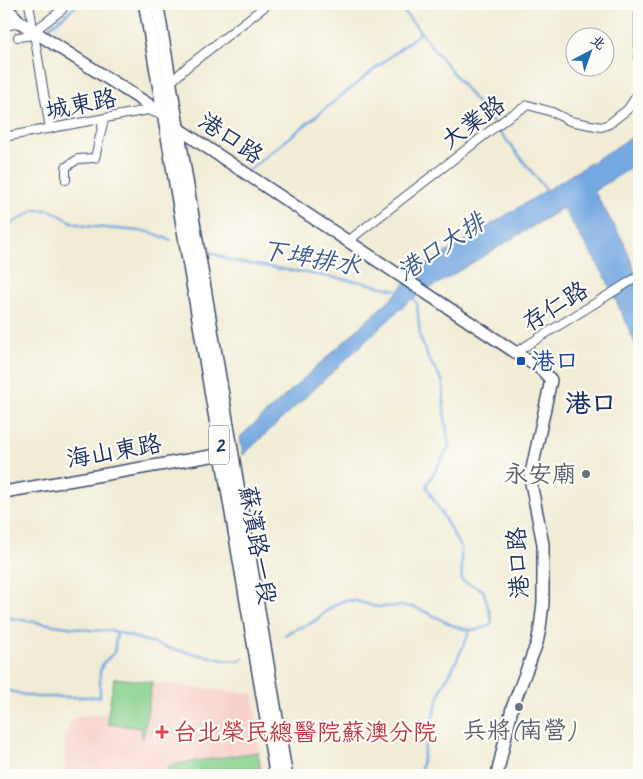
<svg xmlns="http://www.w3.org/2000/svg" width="643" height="779" font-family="Caveat,'LXGW WenKai TC',sans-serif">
<rect width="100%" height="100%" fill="#fdfcf7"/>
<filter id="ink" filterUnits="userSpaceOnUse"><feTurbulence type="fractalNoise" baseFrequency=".02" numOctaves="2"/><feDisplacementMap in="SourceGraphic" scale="10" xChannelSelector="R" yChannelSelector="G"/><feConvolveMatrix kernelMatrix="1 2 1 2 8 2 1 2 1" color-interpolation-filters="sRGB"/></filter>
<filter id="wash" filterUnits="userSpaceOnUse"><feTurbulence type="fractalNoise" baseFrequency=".0096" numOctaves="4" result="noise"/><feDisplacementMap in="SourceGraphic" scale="20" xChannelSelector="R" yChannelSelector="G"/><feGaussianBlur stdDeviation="1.12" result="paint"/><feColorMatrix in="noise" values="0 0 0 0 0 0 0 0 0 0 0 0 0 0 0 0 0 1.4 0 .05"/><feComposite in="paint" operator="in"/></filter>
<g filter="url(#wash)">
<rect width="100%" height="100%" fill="#f1ecd5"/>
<polygon fill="#f7d0c9" points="114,678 253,694 263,775 65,775 64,743 70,722 77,716 108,714"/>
<g fill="#88d08c" stroke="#528075">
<polygon points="114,678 152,682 143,739 141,738 142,728 108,724 108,714"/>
<polygon points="258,752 261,775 165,775 168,767 176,764"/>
</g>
<polygon fill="#74a8e1" stroke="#486ca0" points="639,133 639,163 594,191 624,243 639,282 639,352 606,278 563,208 409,301 243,455 240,437 396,294 411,276 432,261"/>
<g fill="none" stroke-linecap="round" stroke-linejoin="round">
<g stroke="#74a8e1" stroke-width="2.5">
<polyline points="398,4 493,123"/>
<polyline points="43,32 79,4"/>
<polyline points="497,128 547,191"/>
<polyline points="249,170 421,32"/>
<polyline points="4,228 35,210 50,210 74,223 85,226 150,232 171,240"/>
<polyline points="210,252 232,261 361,282 401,291"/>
<path d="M4 617C33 622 61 626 90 630 100 632 107 628 117 632"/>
<path d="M285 635C294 628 298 629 309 624 321 619 329 605 343 601 353 598 364 604 373 606 386 609 399 604 412 607 439 613 461 641 490 625L492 620 483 590 462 581 461 548 426 486 449 447 444 410 443 382 428 358 420 337 417 303 412 297"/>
<polyline points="4,690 35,697 100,697 100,672 103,663 114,653 117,632 172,649 224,660 239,661 243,658"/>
<polyline points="420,775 426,740 442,687 453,668 470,631"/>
</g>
</g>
</g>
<g filter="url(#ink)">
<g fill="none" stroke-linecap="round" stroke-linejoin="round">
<defs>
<g id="street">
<polyline points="29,4 50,129"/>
<polyline points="4,26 21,23"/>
<polyline points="34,31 62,10"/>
<polyline points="18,37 35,35"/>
<polyline points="170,83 188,66 268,4"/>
<polyline points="4,137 148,110 156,113"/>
<polyline points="66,180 66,167 78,159 95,158 104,119"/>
<polyline points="348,241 508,117 528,105 552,112 570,121 601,127 609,124 628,109 639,92 639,14"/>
<polyline points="516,352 639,276"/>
</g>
<g id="secondary">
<polyline points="4,5 21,23 165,115 179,129 542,370 551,380 530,478 543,544 543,603 540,628 537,643 512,708 497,775"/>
<polyline points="4,492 228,453"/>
</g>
<g id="primary">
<polyline points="145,4 276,775"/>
<polyline points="157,4 286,775"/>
</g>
</defs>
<use href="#street" stroke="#3b4b70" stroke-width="10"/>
<use href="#secondary" stroke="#3b4b70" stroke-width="14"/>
<use href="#primary" stroke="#3b4b70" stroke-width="15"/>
<use href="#street" stroke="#fff" stroke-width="8"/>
<use href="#secondary" stroke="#fff" stroke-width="11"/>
<use href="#primary" stroke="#fff" stroke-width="12"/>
</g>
</g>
<rect fill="#1a4fb4" stroke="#fdfcf7" stroke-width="2" x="516" y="356" width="10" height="10" rx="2.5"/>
<g fill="#6b7280" stroke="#fdfcf7" stroke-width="2">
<circle cx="586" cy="474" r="5"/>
<circle cx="519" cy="707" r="5"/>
</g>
<path fill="#e0444e" stroke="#fdfcf7" stroke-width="2" d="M159.5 724.5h5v5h5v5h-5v5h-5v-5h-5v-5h5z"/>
<g text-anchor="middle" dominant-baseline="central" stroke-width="4.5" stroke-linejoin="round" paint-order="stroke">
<rect fill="#fdfcf7" stroke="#5f6c8c" stroke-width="1" x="209" y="425.5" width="20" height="39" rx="4"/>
<g font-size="22" font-weight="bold" fill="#1b2f5e">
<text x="219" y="445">2</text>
</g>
<g font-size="24" fill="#1b2f5e" stroke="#fdfcf7">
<text transform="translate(81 104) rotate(-11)">城東路</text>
<text transform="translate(473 122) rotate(-36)">大業路</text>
<text transform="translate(231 138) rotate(34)">港口路</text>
<text transform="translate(555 306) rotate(-32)">存仁路</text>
<text transform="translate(114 451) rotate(-10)">海山東路</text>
<text transform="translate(258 545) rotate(80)">蘇濱路一段</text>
<text transform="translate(518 563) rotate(-93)">港口路</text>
</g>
<g font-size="24" fill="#164399" stroke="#fdfcf7" text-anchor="start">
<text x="531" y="361">港口</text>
</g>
<g font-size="24" fill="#5b616d" stroke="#fdfcf7" text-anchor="end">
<text x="576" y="474">永安廟</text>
<text x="519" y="730" text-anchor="middle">兵將(南營)</text>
</g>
<g font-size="24" fill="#be3a42" stroke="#fdfcf7" text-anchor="start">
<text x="173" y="732">台北榮民總醫院蘇澳分院</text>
</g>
<g font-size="25" font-style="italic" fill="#3a598c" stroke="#fdfcf7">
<text transform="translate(441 247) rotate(-34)">港口大排</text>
<text transform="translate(311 258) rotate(10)">下埤排水</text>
</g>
<g font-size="26" font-weight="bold" fill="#1b2f5e" stroke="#fdfcf7">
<text x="591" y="403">港口</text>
</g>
</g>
<rect width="643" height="779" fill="none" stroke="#fdfcf7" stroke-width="20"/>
<g transform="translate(590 52) rotate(41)"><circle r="24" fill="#fdfcf7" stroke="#a3aaba"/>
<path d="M0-4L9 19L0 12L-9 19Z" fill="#1f6fb2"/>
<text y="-8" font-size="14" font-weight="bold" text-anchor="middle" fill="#1b2f5e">北</text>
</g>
</svg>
